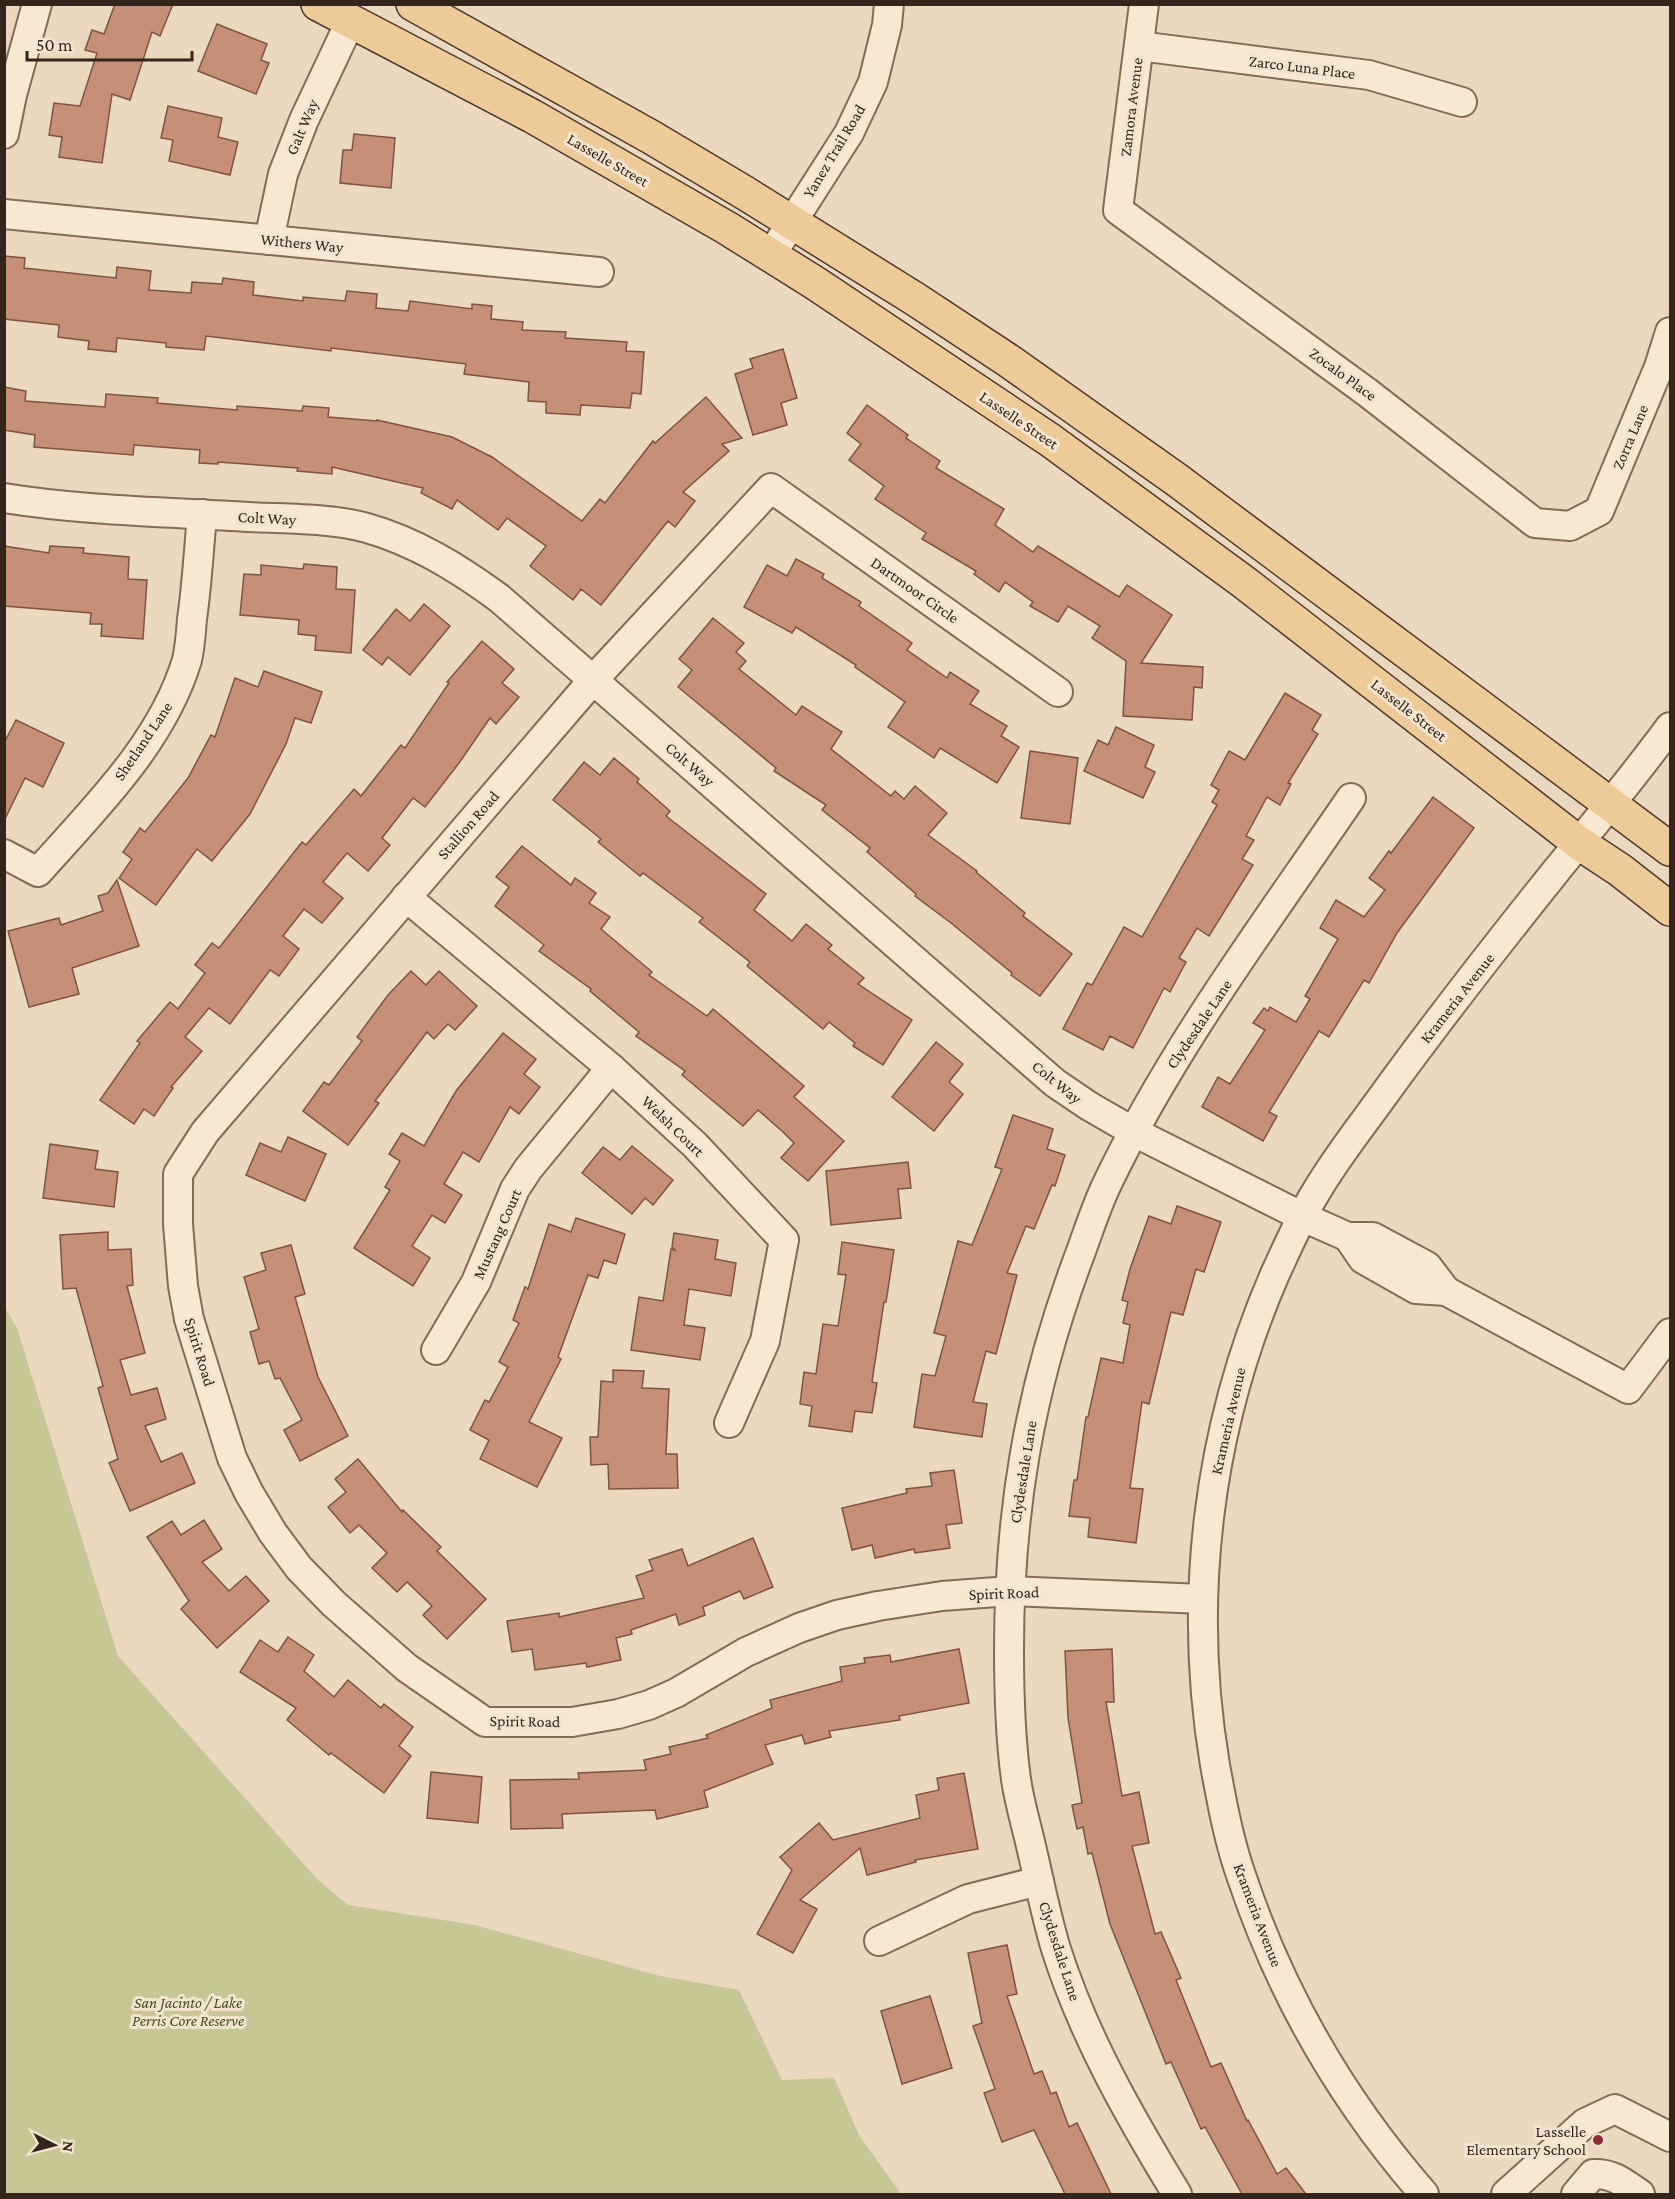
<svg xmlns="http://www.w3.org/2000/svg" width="1675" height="2199" font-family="'Crimson Pro',serif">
<rect width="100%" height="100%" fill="#ead9bf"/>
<polygon fill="#c6c794" points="4,1306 17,1328 118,1656 318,1880 348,1905 475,1925 660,1976 739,1990 782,2080 834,2078 859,2135 901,2194 5,2194"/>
<g fill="#c69076" stroke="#7f5340" stroke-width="1.5">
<polygon points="115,4 173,4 160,36 152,32 130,100 112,94 102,163 59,157 62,137 49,135 54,103 80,106 97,53 85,50 92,30 104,34"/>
<polygon points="217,24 267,44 261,60 269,63 256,94 198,71"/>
<polygon points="168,106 222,118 218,137 238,142 230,175 169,161 173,140 161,138"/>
<polygon points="354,134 395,138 391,188 340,183 343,150 352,150"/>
<polygon points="4,256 25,258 24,268 116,278 117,267 151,271 149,290 191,293 192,282 222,284 223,278 254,282 253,295 303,301 303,297 345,301 347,291 377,294 376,308 408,311 410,301 472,309 472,304 492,306 491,319 523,322 522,330 566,332 565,338 627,342 626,351 644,352 641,394 632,393 630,408 581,405 580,415 546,413 546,402 528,401 529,382 464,374 466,364 331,348 331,351 206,336 204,350 166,347 166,343 117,338 116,352 88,349 89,341 58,337 59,325 4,319"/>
<polygon points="783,349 797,398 781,403 787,425 753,435 735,374 753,368 750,359"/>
<polygon points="4,387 26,391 25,401 105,407 106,394 158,398 157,403 237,410 237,406 302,411 303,406 329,408 328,417 377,421 377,420 452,437 492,457 582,521 600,499 605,503 653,441 655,443 706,397 742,438 722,444 729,451 683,492 695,501 675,527 668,521 601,605 581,589 573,600 530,566 546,546 507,518 498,530 457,500 452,509 421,493 423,488 332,467 332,474 297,471 298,468 218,462 218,464 199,463 200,450 134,445 133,455 34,447 35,435 4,430"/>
<polygon points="867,405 908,435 906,438 940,461 936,468 1004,509 995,525 1033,552 1038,546 1119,597 1127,585 1172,615 1141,663 1203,667 1202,688 1194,687 1192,720 1123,716 1126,661 1092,638 1100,626 1068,606 1058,622 1030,606 1033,602 1005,582 999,592 974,574 976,571 922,539 926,533 875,499 884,486 849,460 861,444 847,433"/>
<polygon points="4,546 49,553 50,546 84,548 83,553 129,557 128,579 147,580 143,639 101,636 102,624 90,624 91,613 4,606"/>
<polygon points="796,559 824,574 822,578 861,602 859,606 912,643 907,650 947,678 950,672 979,691 970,704 1007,726 1001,736 1019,747 997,783 940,748 934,758 888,727 905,702 855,667 856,665 796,627 792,633 744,607 767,565 787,576"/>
<polygon points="304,564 337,567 336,589 355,590 351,653 315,650 316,636 298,634 299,620 240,615 244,574 261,575 261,565 303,569"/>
<polygon points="424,604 450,626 410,675 388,657 382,665 363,650 396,609 410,621"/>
<polygon points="713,618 744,643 736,652 746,661 739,669 796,715 802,706 842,732 831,749 891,796 895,791 904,799 915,786 947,813 928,835 977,871 976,872 1025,913 1023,916 1072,954 1040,996 1011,975 1012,973 951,923 915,896 916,894 867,852 870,848 822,810 826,805 774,771 776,768 678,687 692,670 679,659"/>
<polygon points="482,641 514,669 502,683 519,697 496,724 490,718 459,763 425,807 413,798 382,838 390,845 368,871 347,853 323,882 343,898 322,923 304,909 283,936 299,949 279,976 270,970 230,1024 209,1008 185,1037 202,1051 171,1087 173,1088 154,1116 144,1109 134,1124 100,1100 140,1043 137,1041 170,1002 178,1009 205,973 195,965 212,943 219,948 302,842 306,845 354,789 361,796 401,745 405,748 449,683 447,682"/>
<polygon points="264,671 322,692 311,723 295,718 286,744 250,814 212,861 197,849 156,905 119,878 132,859 123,852 140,828 145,832 188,778 211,735 215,737 235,678 258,687"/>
<polygon points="1285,693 1321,715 1312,730 1318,734 1288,783 1291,784 1280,805 1267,797 1246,836 1254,840 1242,859 1253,865 1209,936 1197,928 1179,958 1186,962 1170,992 1164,988 1133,1048 1110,1036 1103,1050 1063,1029 1087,983 1092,985 1124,927 1142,937 1217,805 1212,802 1219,790 1211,785 1229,751 1245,760"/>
<polygon points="16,720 64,743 43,787 25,778 4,821 4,743"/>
<polygon points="1116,727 1154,745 1145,767 1155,772 1143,798 1084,771 1098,740 1108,745"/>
<polygon points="1030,751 1078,758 1070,824 1021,818"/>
<polygon points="614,758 639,779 637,782 670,811 666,816 766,894 754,910 792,941 806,924 832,945 828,949 864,978 858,984 912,1020 883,1065 853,1046 855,1043 829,1022 823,1029 747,966 750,962 699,922 703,918 643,873 640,876 598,842 601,839 553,800 584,762 600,775"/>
<polygon points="1433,797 1474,828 1397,933 1369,983 1364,980 1329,1037 1319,1031 1269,1112 1277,1116 1263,1141 1202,1107 1218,1077 1230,1084 1265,1030 1253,1023 1264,1008 1268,1011 1270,1007 1296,1022 1310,999 1305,996 1338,939 1320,928 1336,900 1364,917 1385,890 1369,878 1389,851 1391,853"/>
<polygon points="522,846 571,885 575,878 596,893 589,903 610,917 601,929 652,972 649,975 707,1016 713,1009 804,1086 794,1097 844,1141 808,1181 781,1158 794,1143 783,1132 758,1110 743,1126 682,1075 685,1071 636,1036 639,1032 590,991 591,989 539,951 544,945 495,906 509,887 496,877"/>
<polygon points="117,880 139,946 72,968 79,994 29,1007 8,931 59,918 61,925 103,911 98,896 108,893"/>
<polygon points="411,971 426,985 439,971 477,1006 455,1030 448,1024 434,1039 427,1032 375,1101 379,1103 348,1145 303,1111 324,1082 329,1085 362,1041 357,1037 388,995"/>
<polygon points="503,1033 536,1059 524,1074 540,1087 519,1114 510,1107 479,1162 463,1152 444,1184 462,1195 445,1223 432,1215 412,1246 430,1258 413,1286 354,1248 390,1190 385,1187 400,1161 389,1154 402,1133 424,1146 456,1091"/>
<polygon points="936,1042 963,1064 949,1082 963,1094 934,1131 892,1097"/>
<polygon points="1013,1115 1053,1129 1047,1149 1065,1155 1055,1186 1052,1185 1034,1229 1026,1226 1007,1273 1017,1275 996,1354 986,1351 973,1402 987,1404 982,1437 914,1427 922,1374 935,1376 946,1336 934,1333 958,1241 972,1245 1002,1169 995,1167"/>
<polygon points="288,1137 326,1154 305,1201 246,1175 260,1143 281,1152"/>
<polygon points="50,1144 98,1151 95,1169 118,1172 114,1207 43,1198"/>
<polygon points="632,1146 673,1180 653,1205 645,1198 632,1214 582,1173 603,1147 620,1160"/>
<polygon points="908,1162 911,1188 898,1189 901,1218 831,1225 826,1171"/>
<polygon points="1177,1206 1221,1222 1204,1272 1196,1269 1183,1315 1171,1312 1149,1404 1142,1402 1130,1488 1143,1489 1136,1543 1088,1537 1090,1518 1069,1516 1074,1480 1077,1480 1086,1417 1088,1417 1101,1358 1123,1363 1130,1325 1123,1323 1128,1302 1122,1300 1130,1269 1149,1216 1171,1224"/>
<polygon points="576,1218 625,1234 616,1264 604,1260 598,1278 588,1275 558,1357 561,1359 529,1422 562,1438 537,1487 480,1459 489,1440 470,1430 485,1400 489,1402 508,1367 499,1362 519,1323 513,1320 525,1287 528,1289 549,1224 571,1232"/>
<polygon points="108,1232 108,1250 131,1249 133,1285 127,1286 145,1353 120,1360 131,1395 157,1388 166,1419 145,1426 161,1462 182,1453 195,1483 130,1511 109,1463 118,1459 98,1388 103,1386 76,1288 63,1289 60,1235"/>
<polygon points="674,1233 718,1240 715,1259 736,1263 731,1296 689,1289 684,1325 705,1328 700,1360 631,1350 639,1297 663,1301 671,1249 675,1250 672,1247"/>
<polygon points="842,1242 894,1250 886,1302 884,1302 872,1382 877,1383 872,1413 855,1411 852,1432 809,1426 812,1406 800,1404 804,1372 816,1374 823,1324 838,1326 846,1275 838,1274"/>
<polygon points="291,1245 305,1294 295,1297 318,1377 348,1436 300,1461 284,1430 302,1420 280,1378 275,1379 269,1361 259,1364 250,1332 259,1329 244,1277 266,1270 261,1253"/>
<polygon points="613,1370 644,1371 642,1388 669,1389 666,1454 677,1454 678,1488 609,1489 608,1464 591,1465 590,1437 598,1437 601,1381 613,1382"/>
<polygon points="358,1459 402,1512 403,1510 441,1547 437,1551 486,1599 447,1639 423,1615 432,1606 407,1582 397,1592 372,1568 387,1553 359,1525 350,1533 328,1507 346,1492 335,1479"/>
<polygon points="954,1470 962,1523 946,1525 950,1548 915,1553 914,1549 875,1558 872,1545 852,1550 842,1508 907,1493 906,1489 932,1486 930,1473"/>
<polygon points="204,1520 222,1549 202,1562 229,1591 246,1576 269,1601 217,1648 181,1609 189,1601 147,1537 172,1521 181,1535"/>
<polygon points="753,1538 773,1587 744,1599 740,1591 703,1607 705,1615 679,1625 676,1614 631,1630 632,1634 616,1638 621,1660 587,1667 586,1663 535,1670 532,1649 512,1652 507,1621 559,1613 559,1617 644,1598 636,1576 653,1570 649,1560 682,1549 688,1566"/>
<polygon points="288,1637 314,1655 304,1671 334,1697 348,1680 381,1708 384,1704 413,1727 399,1746 411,1756 384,1793 331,1753 329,1755 287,1720 296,1708 240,1672 260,1640 278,1652"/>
<polygon points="959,1649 969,1703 899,1716 900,1720 829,1731 831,1737 805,1744 802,1735 765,1745 773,1764 704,1791 708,1807 657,1819 655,1810 562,1814 563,1828 511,1829 510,1780 579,1779 578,1773 646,1770 644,1760 671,1754 669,1747 708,1738 706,1735 772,1708 770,1700 842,1681 840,1667 865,1663 864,1658 890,1655 891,1662"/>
<polygon points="1112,1649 1114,1702 1106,1702 1122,1796 1139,1792 1149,1843 1132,1846 1155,1934 1161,1932 1181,1978 1176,1980 1211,2067 1221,2063 1247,2121 1248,2120 1277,2174 1286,2168 1306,2194 1242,2194 1205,2127 1201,2129 1171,2062 1166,2064 1110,1924 1092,1853 1088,1854 1083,1827 1077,1829 1072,1805 1082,1803 1068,1718 1065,1651"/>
<polygon points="431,1772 482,1777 478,1823 427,1818"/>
<polygon points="964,1773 978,1849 915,1860 916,1862 867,1875 860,1848 800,1900 817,1909 793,1953 757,1934 792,1870 780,1857 819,1823 833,1840 920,1818 916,1795 939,1790 937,1778"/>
<polygon points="1007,1945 1017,1994 1007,1996 1034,2074 1042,2071 1051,2094 1056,2092 1069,2127 1077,2123 1111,2194 1065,2194 1034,2130 1002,2142 984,2093 995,2089 973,2026 982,2023 968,1953"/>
<polygon points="930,1996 952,2068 902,2084 881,2011"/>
</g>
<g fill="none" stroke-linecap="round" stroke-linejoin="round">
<defs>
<g id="minor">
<polyline points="1144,4 1118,210 1368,393 1535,523 1570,526 1599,511 1659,367 1670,332"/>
<polyline points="1139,46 1369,75 1462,102"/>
<polyline points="4,134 12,95 37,4"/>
<polyline points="4,214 599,272"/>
<polyline points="269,240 283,174 304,120 351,20"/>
<polyline points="771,255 849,133 873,82 887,25 889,4"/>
<path d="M4 498C85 511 168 512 249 517 287 519 331 518 367 528 416 542 458 568 499 598L1055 1083 1089 1106 1134 1132 1303 1217 1348 1237H1373L1427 1266 1446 1291"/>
<polyline points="1058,692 771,488 593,680 205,1132 178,1174 178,1224 183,1286 189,1319 232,1458 249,1493 273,1533 299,1568 334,1604 407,1668 485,1722 572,1722 618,1714 649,1705 676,1693 746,1652 799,1628 837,1615 878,1606 942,1596 1010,1591 1203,1599"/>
<path d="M4 854 38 872C94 809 162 743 187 660 190 647 191 632 192 619 197 584 199 549 202 514"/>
<polyline points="406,897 611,1068 695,1145 784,1240 765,1341 729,1423"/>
<polyline points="1348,1237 1363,1259 1416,1289 1446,1291 1628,1389 1670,1333"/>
<polyline points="436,1350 476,1282 515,1189 528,1169 611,1068"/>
<polyline points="879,1941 968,1899 1039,1881"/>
<path d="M1177 2194C1130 2117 1084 2037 1056 1949 1046 1916 1039 1880 1031 1846 1026 1824 1019 1801 1016 1779 1010 1736 1009 1693 1009 1650 1009 1512 1029 1392 1077 1262 1087 1236 1095 1209 1107 1184 1172 1048 1266 923 1351 798"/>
<path d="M1424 2194C1342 2100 1282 1997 1242 1878 1229 1842 1222 1803 1215 1765 1187 1599 1208 1428 1275 1274 1288 1246 1300 1218 1316 1192 1337 1156 1364 1123 1388 1089 1442 1015 1499 942 1556 871 1595 823 1634 776 1670 727"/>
<polyline points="1506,2194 1585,2123 1615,2109 1670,2137"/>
<path d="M1576 2194 1593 2174C1613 2173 1624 2183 1640 2194"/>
</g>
<g id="major">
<polyline points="318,4 532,116 727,228 815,283 1050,440 1245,583 1579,843 1620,870 1670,909"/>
<polyline points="413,4 651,137 745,193 915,299 1009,361 1177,480 1670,849"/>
</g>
</defs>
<use href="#minor" stroke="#826b58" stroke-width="32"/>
<use href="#major" stroke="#4f3a2d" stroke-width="36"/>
<use href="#minor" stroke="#f6e8d1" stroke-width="28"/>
<use href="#major" stroke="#edca97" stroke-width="33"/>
</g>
<circle fill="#8d2c36" stroke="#f2e4ce" stroke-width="2" cx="1598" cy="2140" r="6"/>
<g text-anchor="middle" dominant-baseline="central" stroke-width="6" stroke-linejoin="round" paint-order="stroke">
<g font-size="16" fill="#32251c" stroke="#f2e4ce">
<text transform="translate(1302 67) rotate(7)">Zarco Luna Place</text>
<text transform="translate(1131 107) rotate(-83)">Zamora Avenue</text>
<text transform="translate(302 127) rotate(-67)">Galt Way</text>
<text transform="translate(834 151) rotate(-59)">Yanez Trail Road</text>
<text transform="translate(608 160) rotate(30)">Lasselle Street</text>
<text transform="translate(302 243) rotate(6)">Withers Way</text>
<text transform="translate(1343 374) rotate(36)">Zocalo Place</text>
<text transform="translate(1019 420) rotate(34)">Lasselle Street</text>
<text transform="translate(1630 437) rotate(-67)">Zorra Lane</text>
<text transform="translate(267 518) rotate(3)">Colt Way</text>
<text transform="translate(915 590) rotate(35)">Dartmoor Circle</text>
<text transform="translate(1409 710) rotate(38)">Lasselle Street</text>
<text transform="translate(143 741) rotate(-56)">Shetland Lane</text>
<text transform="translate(690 764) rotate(41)">Colt Way</text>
<text transform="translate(468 825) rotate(-49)">Stallion Road</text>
<text transform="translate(1457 998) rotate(-52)">Krameria Avenue</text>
<text transform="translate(1199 1024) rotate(-56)">Clydesdale Lane</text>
<text transform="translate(1057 1082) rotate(39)">Colt Way</text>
<text transform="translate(673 1126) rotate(44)">Welsh Court</text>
<text transform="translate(497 1234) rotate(-66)">Mustang Court</text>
<text transform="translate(200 1352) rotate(73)">Spirit Road</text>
<text transform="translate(1228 1421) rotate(-77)">Krameria Avenue</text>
<text transform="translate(1023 1472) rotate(-81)">Clydesdale Lane</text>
<text transform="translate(1004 1593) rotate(-2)">Spirit Road</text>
<text transform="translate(525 1721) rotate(1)">Spirit Road</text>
<text transform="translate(1258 1915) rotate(69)">Krameria Avenue</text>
<text transform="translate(1060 1951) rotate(72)">Clydesdale Lane</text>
</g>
<g font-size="16" font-style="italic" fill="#464d24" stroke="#f2e4ce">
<text x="188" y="2002">San Jacinto / Lake<tspan x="188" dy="18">Perris Core Reserve</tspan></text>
</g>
<g font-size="16" fill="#32251c" stroke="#f2e4ce" text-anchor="end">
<text x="1586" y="2131">Lasselle<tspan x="1586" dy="18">Elementary School</tspan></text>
</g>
</g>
<rect width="1675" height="2199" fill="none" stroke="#32251c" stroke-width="12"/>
<g transform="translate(54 2145) rotate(96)" stroke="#f2e4ce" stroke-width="4.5" paint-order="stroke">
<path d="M0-4.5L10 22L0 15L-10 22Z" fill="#32251c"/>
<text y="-9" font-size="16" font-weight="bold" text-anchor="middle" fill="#32251c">N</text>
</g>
<path d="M27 51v9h165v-9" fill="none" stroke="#32251c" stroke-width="3"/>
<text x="36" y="51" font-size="18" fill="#32251c" stroke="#f2e4ce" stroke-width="4.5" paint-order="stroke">50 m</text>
</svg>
